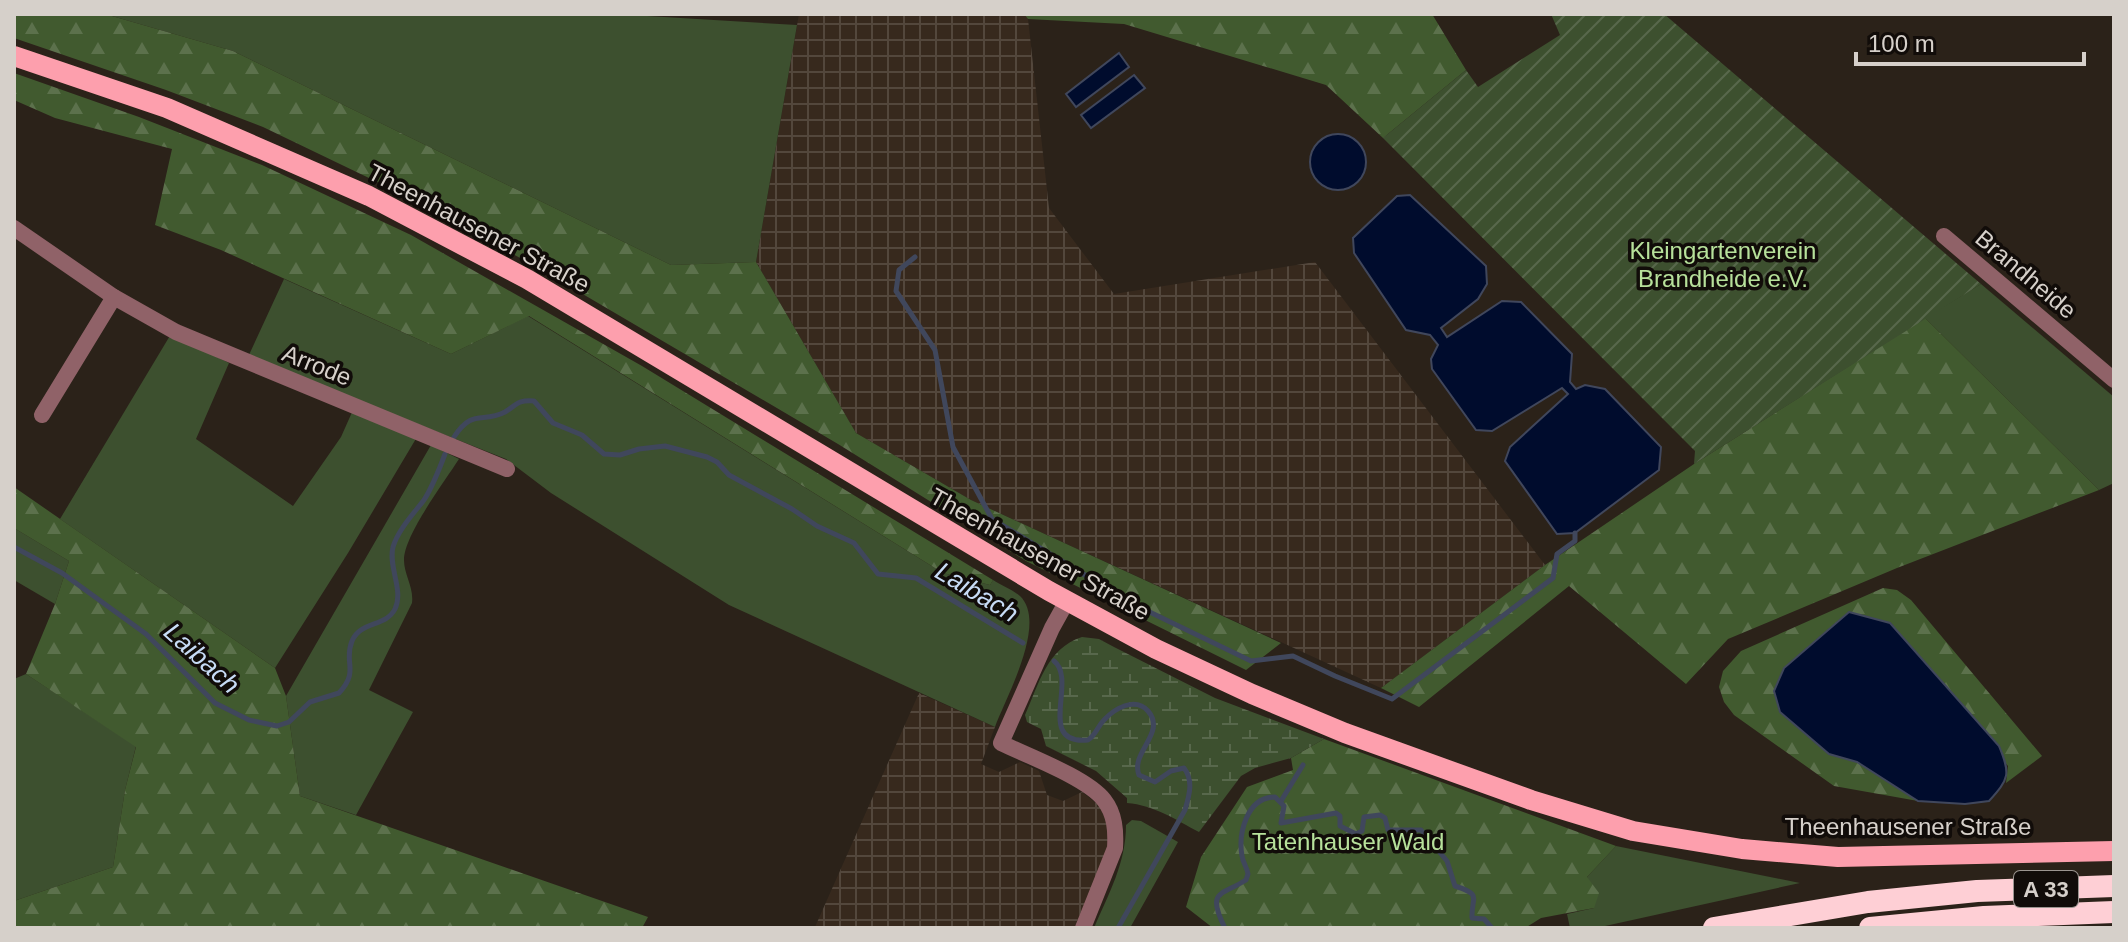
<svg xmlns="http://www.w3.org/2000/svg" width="2128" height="942" font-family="Helvetica,sans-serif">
<defs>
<pattern id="industrial-grid" width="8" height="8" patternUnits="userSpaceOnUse" patternTransform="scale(2)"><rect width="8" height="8" fill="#37291d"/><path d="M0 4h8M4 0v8" fill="none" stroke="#53473c"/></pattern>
<pattern id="forest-firs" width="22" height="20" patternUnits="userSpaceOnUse" patternTransform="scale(2)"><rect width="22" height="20" fill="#415a2f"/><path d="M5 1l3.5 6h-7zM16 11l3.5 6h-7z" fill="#5c714c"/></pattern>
<pattern id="wetland-marsh" width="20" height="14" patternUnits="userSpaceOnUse" patternTransform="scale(2)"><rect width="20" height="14" fill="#3d502f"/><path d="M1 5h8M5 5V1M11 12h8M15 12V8" fill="none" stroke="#58684c"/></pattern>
<pattern id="garden-furrows" width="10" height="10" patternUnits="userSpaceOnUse" patternTransform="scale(2)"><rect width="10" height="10" fill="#3d502f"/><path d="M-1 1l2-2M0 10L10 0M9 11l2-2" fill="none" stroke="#58684c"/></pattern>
</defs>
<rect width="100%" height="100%" fill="#2b2219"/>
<g fill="url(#industrial-grid)">
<polygon points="799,14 1024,14 1028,19 1049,208 1114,294 1315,262 1545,565 1381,688 971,500 856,433 756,262"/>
<polygon points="919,693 995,727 981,764 999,772 1020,762 1039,771 1047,795 1063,801 1082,792 1101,807 1109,829 1107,852 1074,928 815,927"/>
</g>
<g fill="#3d502f">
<polygon points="105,14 614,14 797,25 756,262 671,265 233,51"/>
<path d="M284 279 451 354 528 316 943 573 990 585 993 580C1001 585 1013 590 1020 596 1048 623 1006 697 995 727L729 605 551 493 506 459 248 357Z"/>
<polygon points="1981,284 2114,397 2114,483 2099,490 1925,318"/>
<polygon points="171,334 229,363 196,439 293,506 341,437 353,410 417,437 348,553 275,668 60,519"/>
<path d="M431 445 459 459C445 481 404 535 404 560 404 575 414 587 412 603L369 690 413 712 356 815 300 796 286 696Z"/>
<polygon points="14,528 69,561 55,604 14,580"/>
<polygon points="26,674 136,746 125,790 113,867 14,901 14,679"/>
<path d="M1132 820 1141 821 1178 842 1130 928H1094C1109 893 1126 863 1126 825Z"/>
<polygon points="1616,846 1800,883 1596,928 1570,928 1567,914 1594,908 1587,877"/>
</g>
<g fill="url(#forest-firs)">
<polygon points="14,14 105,14 233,51 671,265 756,262 856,433 971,500 1281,643 1246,670 1026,561 838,444 535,266 396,191 263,127 166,90 14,38"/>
<polygon points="1024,14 1432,14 1466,70 1383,138 1326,85 1124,24 1028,19"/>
<polygon points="14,73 139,117 262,165 411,235 642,366 993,580 990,585 943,573 529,316 451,354 221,250 155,225 172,149 55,118 14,100"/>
<polygon points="1925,318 2099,490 1897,568 1728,639 1686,684 1569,586 1419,707 1381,688 1545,565 1694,464"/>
<polygon points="14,487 275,668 286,696 300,796 648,917 642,928 14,928 14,901 113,867 125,790 136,747 26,674 55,604 69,561 14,528"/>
<polygon points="1883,588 1897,590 1911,600 2042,756 2006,783 2008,766 1891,623 1850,612 1784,668 1829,754 1857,762 1918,801 1834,786 1734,715 1724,702 1719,687 1723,671 1741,651"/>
<polygon points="1324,739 1616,846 1587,877 1599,893 1594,908 1541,918 1525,928 1213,928 1186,907 1201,857 1247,787 1293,770 1291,758"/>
</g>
<path fill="url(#wetland-marsh)" d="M1082 637 1099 639 1114 647 1215 698 1324 739 1291 758 1255 768 1241 776 1199 832C1176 820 1154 805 1127 803V798L1096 771 1046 746 1041 729 1027 722 1025 715C1039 684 1047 648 1082 637Z"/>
<polygon fill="url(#garden-furrows)" points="1551,14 1664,14 1981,284 1694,464 1695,451 1383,138 1466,70 1478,87 1560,35"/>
<g fill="#000c2d" stroke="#40475c" stroke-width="2">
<polygon points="1119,53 1129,67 1076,107 1066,94"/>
<polygon points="1134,75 1145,88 1091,128 1081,115"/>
<circle cx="1338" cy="162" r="28"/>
<polygon points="1410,195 1486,266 1487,284 1478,299 1441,328 1447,337 1502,301 1521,302 1572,354 1570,382 1576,389 1585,385 1605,389 1661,447 1659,470 1575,533 1557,534 1505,461 1510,447 1568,394 1562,388 1492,431 1476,430 1432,369 1431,359 1438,345 1430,335 1406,330 1354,253 1353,238 1397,196"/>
<path d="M1849 612 1890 623 1999 746C2011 774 2009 779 1989 801L1965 804 1918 801 1857 762 1829 754 1780 712 1774 691 1784 668Z"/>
</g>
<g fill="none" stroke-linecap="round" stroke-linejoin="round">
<g stroke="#40475c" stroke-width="5">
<polyline points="915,257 899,270 896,291 935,350 953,447 992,519 1133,604 1251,661 1293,656 1335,676 1392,699 1553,578 1557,554 1575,541 1575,533"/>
<path d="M454 437C473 408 482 424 505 412 518 404 517 400 534 401L553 423 582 435 604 454 620 455 639 449 665 446 707 457 717 462 729 475 792 509 817 526 854 543 878 574 916 578 1023 643"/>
<path d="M14 547 62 573 146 634 215 703 249 720 277 726 289 722 310 702 339 693C360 670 343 663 352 641 360 621 386 627 395 609 404 590 388 567 393 547 398 530 414 513 424 500 433 486 439 470 445 454"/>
<path d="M1054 661C1078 680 1035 745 1088 740 1096 735 1097 727 1104 720 1114 709 1135 696 1148 711 1167 733 1130 752 1139 775L1155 782 1171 771 1184 768C1194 781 1189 796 1185 810L1118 928"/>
<polyline points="1281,801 1303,765"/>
<path d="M1225 928C1206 890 1221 896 1246 880L1248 874C1247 867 1243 863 1242 856 1238 833 1247 797 1275 797L1284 806 1281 823 1336 813 1340 816V826L1356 834 1362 831 1364 817 1380 815 1385 818 1388 830H1421L1447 861 1455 886C1483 895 1471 897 1472 918L1484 919 1492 928"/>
</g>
<g stroke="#906268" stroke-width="16">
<polyline points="14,228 114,297 176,332 507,469"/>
<polyline points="1944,236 2114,380"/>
<polyline points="42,415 114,297"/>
<path d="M1067 601 1052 628 1001 743C1028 756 1087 778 1104 800 1115 814 1116 831 1115 848L1083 928"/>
</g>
<polyline stroke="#fd9fad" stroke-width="20" points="14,56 167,108 369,196 527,279 1049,591 1156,649 1252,694 1345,733 1531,800 1633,831 1742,849 1838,857 2114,851"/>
<g stroke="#fecfd5" stroke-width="22">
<polyline points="1714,928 1868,902 1977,891 2114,886"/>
<polyline points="1870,928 1984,917 2114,912"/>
</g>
</g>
<g text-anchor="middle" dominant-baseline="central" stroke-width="7" stroke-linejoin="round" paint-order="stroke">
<rect fill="#110c09" stroke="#9b9590" stroke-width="2" x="2014" y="871" width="64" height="36" rx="6"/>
<g font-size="22" font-weight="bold" fill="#d6d0ca">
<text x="2046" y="889">A 33</text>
</g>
<g font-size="24" fill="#d6d0ca" stroke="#110c09">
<text transform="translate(479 228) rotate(28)">Theenhausener Straße</text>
<text transform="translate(2026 274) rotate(40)">Brandheide</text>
<text transform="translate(317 365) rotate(22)">Arrode</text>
<text transform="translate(1040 554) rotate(29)">Theenhausener Straße</text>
<text x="1908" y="826">Theenhausener Straße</text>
</g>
<g font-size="24" fill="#b7e19b" stroke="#110c09">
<text x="1723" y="250">Kleingartenverein<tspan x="1723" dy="28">Brandheide e.V.</tspan></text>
<text x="1348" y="841">Tatenhauser Wald</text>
</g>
<g font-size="26" font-style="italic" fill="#c7dbf5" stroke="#110c09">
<text transform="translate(977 592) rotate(31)">Laibach</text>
<text transform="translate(202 658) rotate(42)">Laibach</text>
</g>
</g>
<rect width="2128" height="942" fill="none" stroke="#d6d0ca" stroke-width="32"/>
<path d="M1856 52v12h228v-12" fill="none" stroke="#d6d0ca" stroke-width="4"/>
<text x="1868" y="52" font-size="24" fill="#d6d0ca" stroke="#110c09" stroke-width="6" paint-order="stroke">100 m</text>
</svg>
